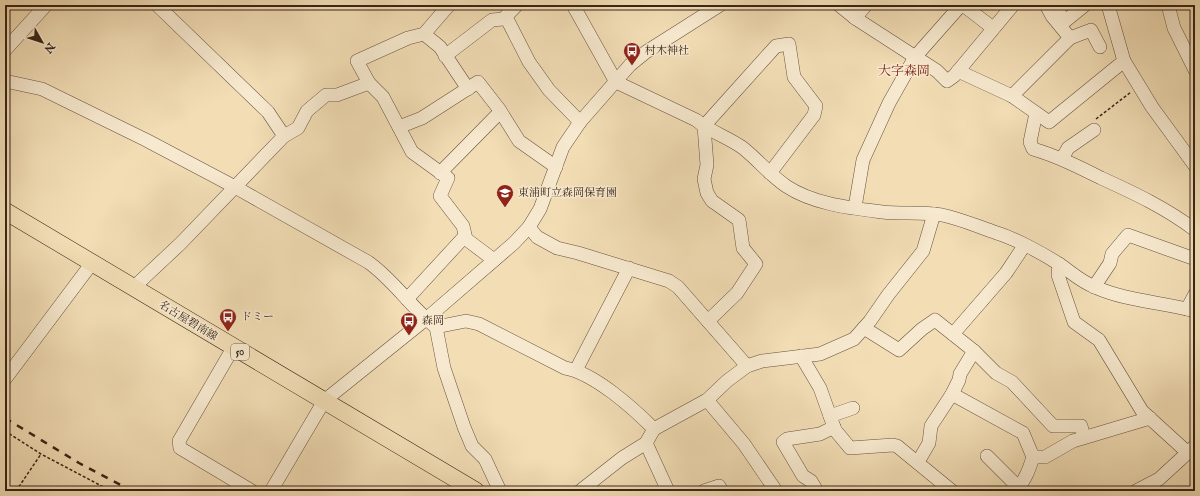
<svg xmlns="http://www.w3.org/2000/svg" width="1200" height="496" font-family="'IM FELL English','Noto Serif JP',serif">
<rect width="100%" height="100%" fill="#f2ddb5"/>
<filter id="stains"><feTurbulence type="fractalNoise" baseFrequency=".005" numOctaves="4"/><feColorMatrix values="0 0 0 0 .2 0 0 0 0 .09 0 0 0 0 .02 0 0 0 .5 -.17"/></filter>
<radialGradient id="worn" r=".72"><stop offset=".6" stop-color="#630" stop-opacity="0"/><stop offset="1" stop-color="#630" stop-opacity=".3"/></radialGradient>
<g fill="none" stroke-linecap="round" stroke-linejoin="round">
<defs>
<g id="minor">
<polyline points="157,5 268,112 284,136"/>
<polyline points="449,5 424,34 408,38 357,61 369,83 383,97 412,152 448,178 440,196 463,226 466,239 494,260"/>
<path d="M573 5 616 82 696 120C710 132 728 137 743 148 758 160 770 175 786 186 813 204 850 208 882 212 902 214 922 212 942 215 961 219 979 227 997 233 1016 239 1042 253 1059 264 1071 272 1081 282 1095 287 1126 301 1162 302 1195 311"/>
<polyline points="839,5 855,18 937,71 947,81 954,76 1013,5"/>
<polyline points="963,5 993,28"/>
<polyline points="1108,5 1124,61 1152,107 1195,166"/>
<polyline points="1168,5 1174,28 1195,70"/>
<polyline points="1057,8 1064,22 1085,5"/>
<polyline points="506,17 529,62 549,90 580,122"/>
<polyline points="855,18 866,5"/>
<polyline points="424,34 440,47 468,89"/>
<polyline points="1070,38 1091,30 1100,47"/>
<polyline points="5,50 46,5"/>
<polyline points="445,56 492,20 503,19 517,5"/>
<polyline points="958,71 1012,96 1049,122 1124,61"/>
<path d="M5 81 42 89 146 140 235 187 368 262C394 280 411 308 436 327L444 368 464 427 472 446 485 459 500 491"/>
<polyline points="1012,96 1070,38 1052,16 1046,5"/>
<path d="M1036 113 1030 142 1033 149C1057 156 1079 167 1101 178 1134 193 1166 208 1195 230"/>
<polyline points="399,127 422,118 478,82 499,109 519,141 556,167"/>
<polyline points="1062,159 1068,148 1094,130"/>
<polyline points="440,173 500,112"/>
<polyline points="855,207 863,160 889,103 915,57 961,5"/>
<polyline points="529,227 537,237 557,248 578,253 669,281 678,287 747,366"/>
<polyline points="1059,264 1058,275 1074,322 1099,340 1142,411 1187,452"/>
<polyline points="1094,287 1110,263 1112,254 1128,235 1195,259"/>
<polyline points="133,288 181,243 284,136 298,128 307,111 326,95 337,95 369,83"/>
<polyline points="407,299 465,236"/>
<polyline points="1187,309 1195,294"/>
<polyline points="708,321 737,293 756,264 743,248 739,220 712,201 707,193 704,179 707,165 704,126 776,46 789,44 794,77 816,106 814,115 770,173"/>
<path d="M436 327 466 321 479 324 565 368C594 373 633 408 654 429"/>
<polyline points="864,328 899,350 922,329 935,320 974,351 996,373 1012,382 1053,426 1081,426 1084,437"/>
<polyline points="953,334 1006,273 1024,246"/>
<polyline points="233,348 179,441 180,448 252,491"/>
<polyline points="801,356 820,388 835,430 850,448 893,445 897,446 952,491"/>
<polyline points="576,370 629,268"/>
<polyline points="5,379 92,263"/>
<path d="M952 394 1023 433 1033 457C1029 470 1025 481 1015 491"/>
<polyline points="707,400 744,444 776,491"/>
<polyline points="830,416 853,408"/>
<polyline points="646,443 668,491"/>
<polyline points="987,456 1019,488"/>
<polyline points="1033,457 1045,457 1073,441 1150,418"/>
<polyline points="918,462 929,443 931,426 952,394 959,380 960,374 974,351"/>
<polyline points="271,491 324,401 426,319 514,243 529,227 540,209 563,147 580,122 630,65 646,52 720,5"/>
<polyline points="580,491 622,458 646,443 654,429 707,400 727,381 747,366 762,361 820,354 854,339 870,321 888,295 923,251 934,214"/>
<polyline points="704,491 719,486 722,491"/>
<polyline points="817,491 811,481 803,476 783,442 787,439 820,434 834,427"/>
<polyline points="1136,491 1159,479 1195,446"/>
</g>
<polyline id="major" points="5,211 476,491"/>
</defs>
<use href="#minor" stroke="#66523e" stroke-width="14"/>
<use href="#major" stroke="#382417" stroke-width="18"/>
<g stroke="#382417" stroke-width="1.5" stroke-dasharray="3 2" stroke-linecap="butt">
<polyline points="1190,37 1195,34"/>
<polyline points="1096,119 1131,92"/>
<polyline points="5,431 41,454 111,491"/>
<polyline points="16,491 41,454"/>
</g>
<use href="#minor" stroke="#f7e9cf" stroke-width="13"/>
<use href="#major" stroke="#f2ddb5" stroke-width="17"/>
<polyline stroke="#382417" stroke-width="2.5" stroke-dasharray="7 7" stroke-linecap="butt" points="5,418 79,463 132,491"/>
</g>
<defs>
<symbol id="bus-pin" viewBox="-11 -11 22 30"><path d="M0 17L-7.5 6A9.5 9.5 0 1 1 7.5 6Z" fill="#8f2418" stroke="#f7e9cf"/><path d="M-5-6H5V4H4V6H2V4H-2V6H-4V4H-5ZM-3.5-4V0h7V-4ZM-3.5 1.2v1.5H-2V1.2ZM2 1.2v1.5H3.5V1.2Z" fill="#fff"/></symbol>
<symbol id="school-pin" viewBox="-11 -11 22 30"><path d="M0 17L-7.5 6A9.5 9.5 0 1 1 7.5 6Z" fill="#8f2418" stroke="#f7e9cf"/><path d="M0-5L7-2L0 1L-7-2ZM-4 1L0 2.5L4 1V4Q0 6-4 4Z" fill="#fff"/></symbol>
</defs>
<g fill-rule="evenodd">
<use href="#bus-pin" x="622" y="41" width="20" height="27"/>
<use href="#school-pin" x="495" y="183" width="20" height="27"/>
<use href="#bus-pin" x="218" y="307" width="20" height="27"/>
<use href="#bus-pin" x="399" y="311" width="20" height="27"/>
</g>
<g text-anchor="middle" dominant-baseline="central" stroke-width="3" stroke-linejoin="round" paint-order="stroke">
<rect fill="#f7e9cf" stroke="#715f4e" stroke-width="1" x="231" y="344" width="18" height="16" rx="3"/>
<g font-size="10" font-weight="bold" fill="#382417">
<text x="240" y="352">50</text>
</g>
<g font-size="11" fill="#382417" stroke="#f7e9cf" text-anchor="start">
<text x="645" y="51">村木神社</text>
<text x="518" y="193">東浦町立森岡保育園</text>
<text x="241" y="317">ドミー</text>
<text x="422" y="321">森岡</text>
</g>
<g font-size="11" fill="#382417" stroke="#f7e9cf">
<text transform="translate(188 321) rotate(31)">名古屋碧南線</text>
</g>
<g font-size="13" fill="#7a1f14" stroke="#f7e9cf">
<text x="904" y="71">大字森岡</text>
</g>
</g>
<rect width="1200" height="496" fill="none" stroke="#f2ddb5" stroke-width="20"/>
<rect x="6" y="6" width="1188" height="484" fill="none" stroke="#382417" stroke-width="2"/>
<rect x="10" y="10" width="1180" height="476" fill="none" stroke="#382417"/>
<g transform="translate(42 42) rotate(129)" stroke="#f7e9cf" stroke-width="3" paint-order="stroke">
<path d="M0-3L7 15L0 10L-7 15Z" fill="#382417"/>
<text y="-6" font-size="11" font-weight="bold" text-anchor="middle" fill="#382417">N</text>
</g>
<rect width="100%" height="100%" filter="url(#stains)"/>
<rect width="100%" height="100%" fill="url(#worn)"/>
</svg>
